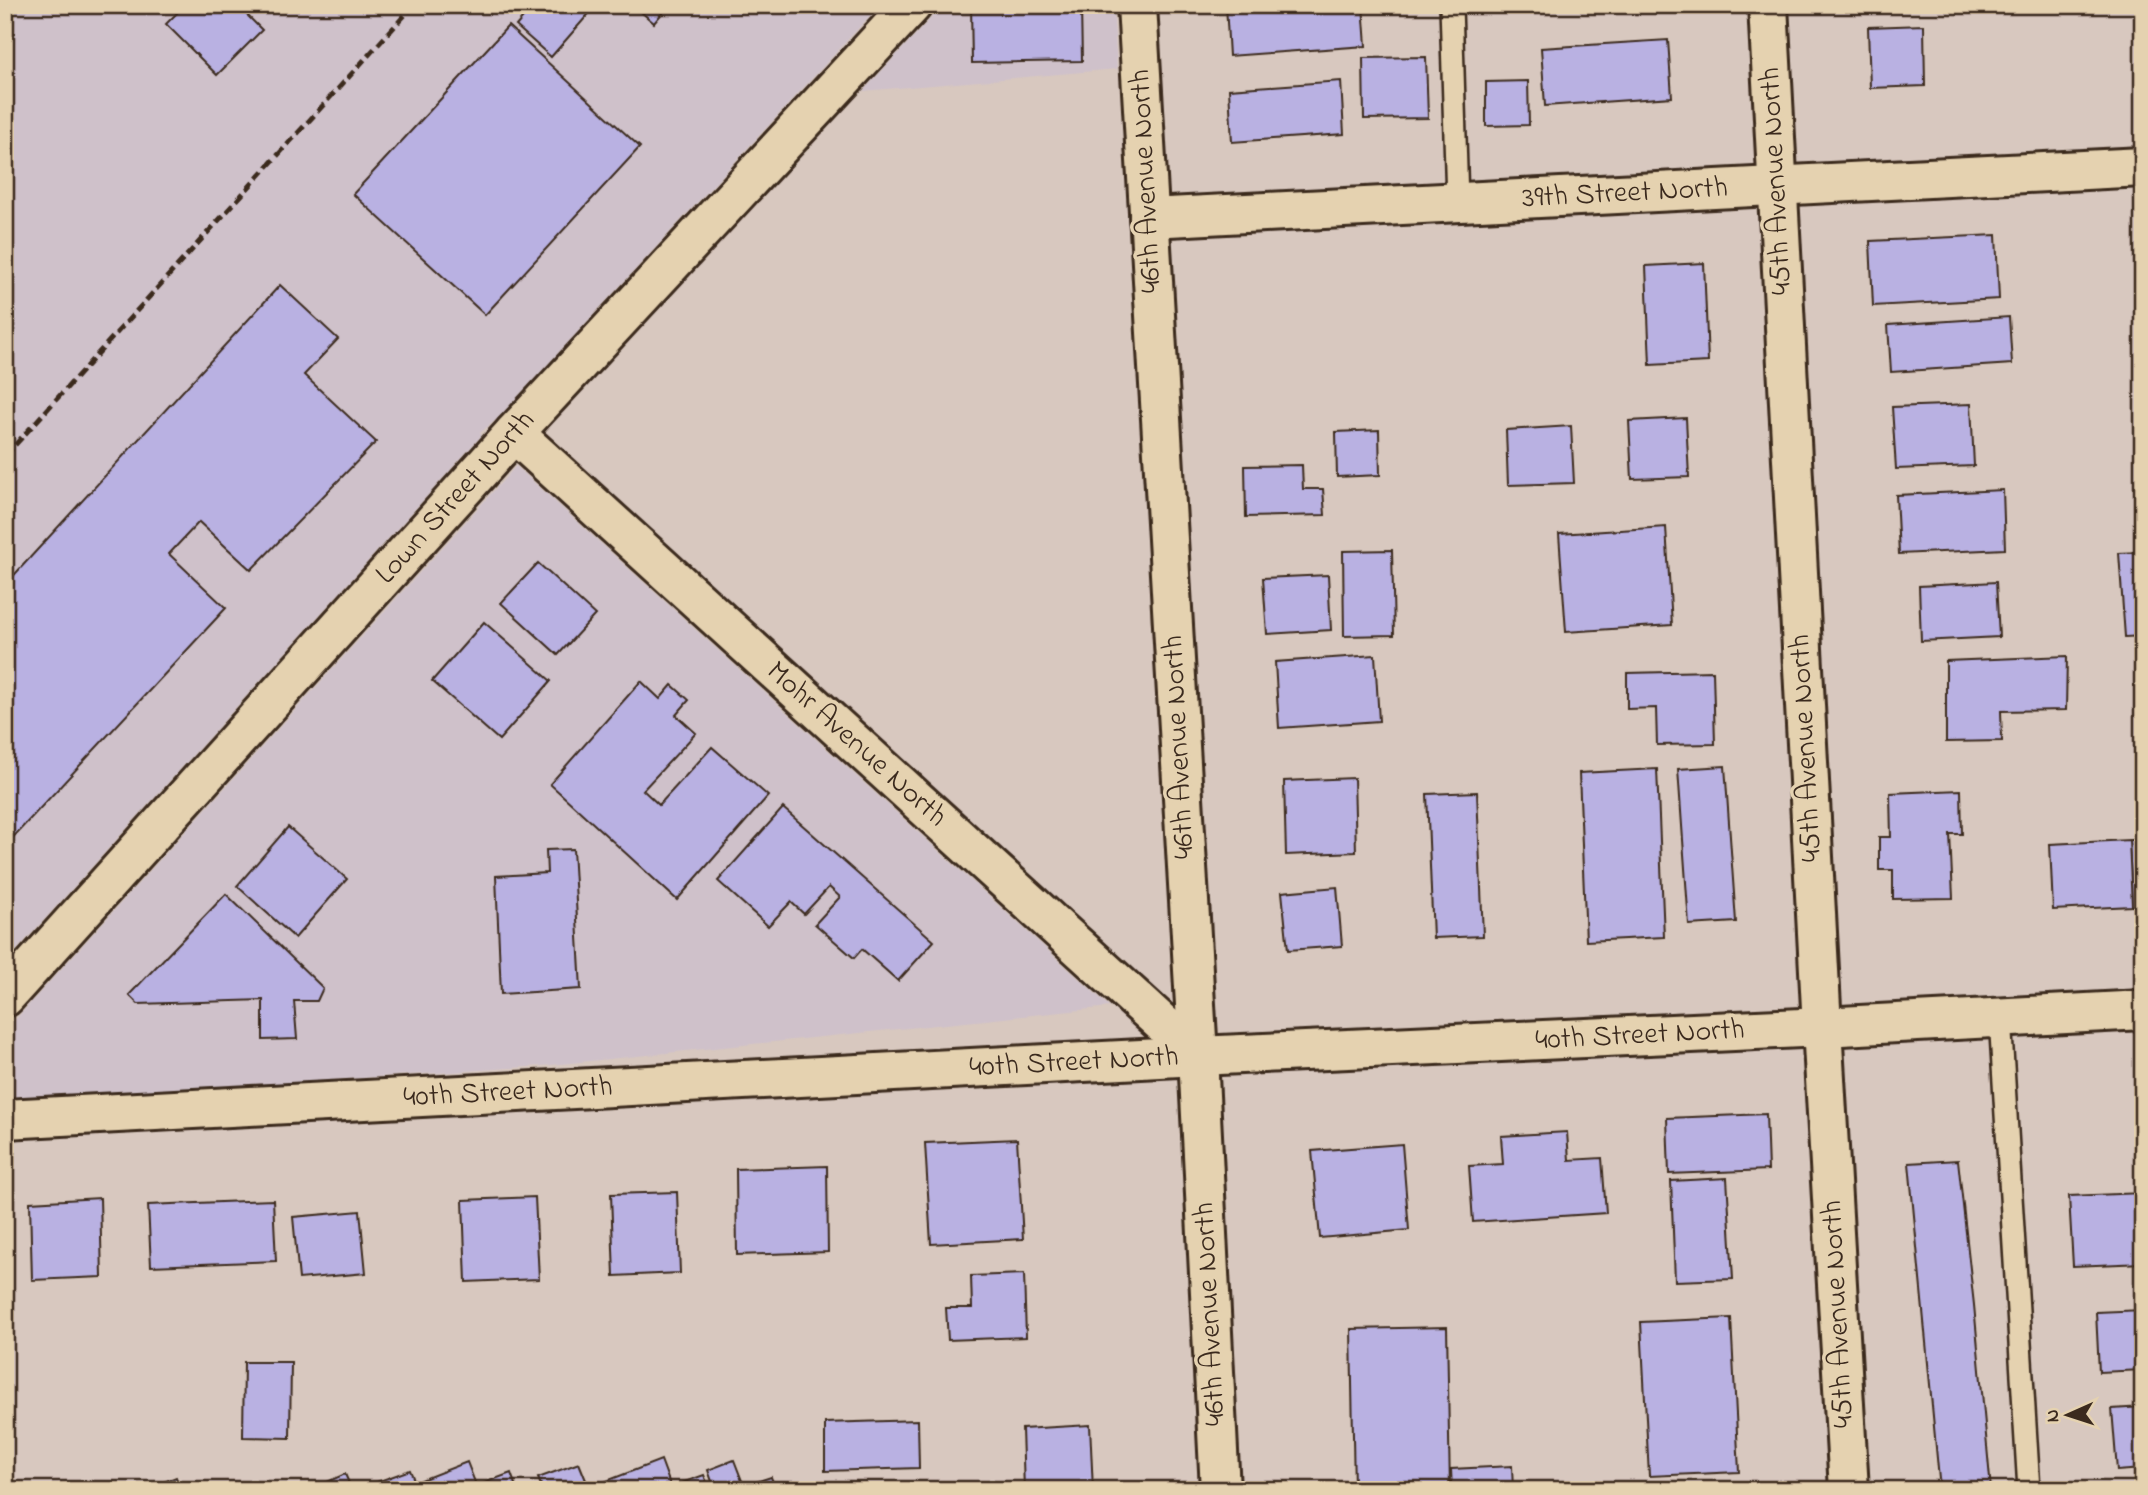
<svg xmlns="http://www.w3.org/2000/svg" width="2148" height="1495" font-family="'Indie Flower',sans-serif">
<rect width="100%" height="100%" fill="#d8c8bf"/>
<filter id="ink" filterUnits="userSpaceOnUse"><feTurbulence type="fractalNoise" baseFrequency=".0143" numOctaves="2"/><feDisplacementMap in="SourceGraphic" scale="14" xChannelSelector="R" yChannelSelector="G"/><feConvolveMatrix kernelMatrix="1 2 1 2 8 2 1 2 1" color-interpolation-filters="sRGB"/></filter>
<g filter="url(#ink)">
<g fill="#cfc1ca">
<polygon points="5,5 880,5 497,419 480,433 482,435 5,963"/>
<polygon points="943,5 1113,5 1117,69 863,91"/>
<polygon points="516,466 1110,1007 542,1066 318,1081 5,1098 5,1031"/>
</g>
<g fill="#b9b1e2" stroke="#3b2a1e" stroke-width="2">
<polygon points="185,5 237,5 262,30 217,75 166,24"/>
<polygon points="534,5 589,5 593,9 551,57 516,26"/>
<polygon points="633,5 669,5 654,23"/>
<polygon points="971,5 1081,5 1082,61 972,63"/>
<polygon points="1226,5 1363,5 1366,46 1229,56"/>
<polygon points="1611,5 1667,5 1667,9 1612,12"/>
<polygon points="1847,5 1953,5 1953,6 1847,11"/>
<polygon points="1924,25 1925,86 1870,88 1868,27"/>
<polygon points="508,26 640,147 485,315 353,194"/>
<polygon points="1668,40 1672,97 1545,106 1541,48"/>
<polygon points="1426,57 1428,118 1364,119 1363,58"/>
<polygon points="1341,81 1344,134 1232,142 1229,89"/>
<polygon points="1528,81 1529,125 1486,126 1486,82"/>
<polygon points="1996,235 1999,299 1873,306 1870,241"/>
<polygon points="1704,263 1708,362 1650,365 1646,266"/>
<polygon points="280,285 338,339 304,375 376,442 251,570 199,522 169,554 226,608 5,846 5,585"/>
<polygon points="2009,317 2012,364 1891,372 1888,325"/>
<polygon points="1971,404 1974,466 1896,469 1892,407"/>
<polygon points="1686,418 1689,477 1632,479 1629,421"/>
<polygon points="1571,426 1574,483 1508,485 1506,430"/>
<polygon points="1379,430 1380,475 1337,477 1336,432"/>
<polygon points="1302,465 1303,489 1323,489 1325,515 1246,517 1245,466"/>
<polygon points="2003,490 2005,549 1899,554 1896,495"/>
<polygon points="1666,527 1672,625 1566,632 1559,534"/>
<polygon points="1392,550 1394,635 1344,636 1343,551"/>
<polygon points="2143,552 2143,636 2125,637 2119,553"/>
<polygon points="538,563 595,615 558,655 501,603"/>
<polygon points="1328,575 1331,630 1267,634 1263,578"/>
<polygon points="1996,582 1999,637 1921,641 1919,586"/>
<polygon points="484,622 551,681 499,740 432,681"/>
<polygon points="1375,655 1379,721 1279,728 1275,662"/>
<polygon points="2067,656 2066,710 2001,711 2002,741 1946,742 1946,661"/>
<polygon points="1713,671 1715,744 1657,745 1656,708 1627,709 1627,673"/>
<polygon points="641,681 660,699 672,685 689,700 676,715 696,733 643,790 659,805 712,747 768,796 677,900 550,784"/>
<polygon points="1725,766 1736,922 1689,925 1678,769"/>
<polygon points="1657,769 1664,937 1586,941 1579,773"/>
<polygon points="1354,778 1356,852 1286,855 1284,781"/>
<polygon points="1961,790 1962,834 1950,834 1953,898 1893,899 1893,870 1879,870 1879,837 1891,837 1890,793"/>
<polygon points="1477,792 1483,936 1433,938 1427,794"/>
<polygon points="783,808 934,941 898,981 862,949 854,958 815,924 840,897 829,887 804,914 791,902 768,926 718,881"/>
<polygon points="288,827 347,879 295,938 237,886"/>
<polygon points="2129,840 2143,840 2143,906 2132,906"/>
<polygon points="2129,840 2132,906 2053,910 2050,844"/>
<polygon points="573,849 581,989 501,994 496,876 547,873 546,850"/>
<polygon points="1337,887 1342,946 1288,950 1282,892"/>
<polygon points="226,894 323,988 317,1001 294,1001 297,1039 263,1040 263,1000 138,1004 129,995"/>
<polygon points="1766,1114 1768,1170 1669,1174 1667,1118"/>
<polygon points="1567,1132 1569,1160 1602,1158 1606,1213 1473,1222 1469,1166 1503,1164 1501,1136"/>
<polygon points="1017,1139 1023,1239 931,1244 925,1143"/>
<polygon points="1402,1144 1409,1230 1320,1238 1312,1151"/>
<polygon points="1958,1160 1974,1305 1991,1490 1940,1490 1909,1163"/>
<polygon points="827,1166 828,1252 737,1255 736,1169"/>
<polygon points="1727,1178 1733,1279 1675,1281 1671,1181"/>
<polygon points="677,1192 680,1273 614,1276 611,1194"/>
<polygon points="2143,1193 2143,1263 2073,1266 2069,1196"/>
<polygon points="535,1197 539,1279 466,1282 463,1200"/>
<polygon points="100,1198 102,1277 32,1280 30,1202"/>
<polygon points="273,1200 276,1261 151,1266 148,1205"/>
<polygon points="5,1206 10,1206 11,1257 5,1257"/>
<polygon points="360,1211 366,1273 299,1279 293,1217"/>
<polygon points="1024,1274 1026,1337 948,1340 946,1308 972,1308 971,1276"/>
<polygon points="2143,1310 2143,1370 2099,1372 2096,1312"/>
<polygon points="1731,1318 1739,1472 1649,1476 1641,1322"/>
<polygon points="1447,1327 1450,1490 1354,1490 1351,1329"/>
<polygon points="244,1362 291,1362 290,1438 243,1437"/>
<polygon points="2143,1407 2143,1469 2117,1471 2112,1409"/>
<polygon points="918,1420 919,1468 825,1471 825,1423"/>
<polygon points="1090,1425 1093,1490 1024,1490 1022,1429"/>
<polygon points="661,1460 671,1487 704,1475 710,1490 598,1490 596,1485"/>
<polygon points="734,1460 744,1486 771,1477 776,1490 715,1490 708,1470"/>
<polygon points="467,1462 478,1490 425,1490 421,1480"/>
<polygon points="579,1463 590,1490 543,1490 538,1478"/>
<polygon points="1512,1466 1513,1490 1452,1490 1451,1469"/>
<polygon points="410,1470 418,1490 370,1490 368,1485"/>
<polygon points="511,1473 517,1490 487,1490 484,1483"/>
<polygon points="345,1474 352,1490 309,1490"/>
<polygon points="176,1477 181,1490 144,1490"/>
</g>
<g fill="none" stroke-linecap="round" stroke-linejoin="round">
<defs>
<g id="service">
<polyline points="1451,5 1457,202"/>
<polyline points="2000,1017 2029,1490"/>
</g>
<g id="minor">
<polyline points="1768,5 1822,1027 1849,1490"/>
<polyline points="1149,218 2143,167"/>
<polyline points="514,433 1198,1056"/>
<polyline points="5,997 514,433 912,5"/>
<polyline points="5,1119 1198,1056 1822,1027 2143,1010"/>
</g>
<polyline id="tertiary" points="1137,5 1198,1056 1220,1490"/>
</defs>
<use href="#service" stroke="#3b2a1e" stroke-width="26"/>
<use href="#minor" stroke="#3b2a1e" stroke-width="44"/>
<use href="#tertiary" stroke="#3b2a1e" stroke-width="44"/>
<use href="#service" stroke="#e5d2b0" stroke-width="21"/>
<use href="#minor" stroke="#e5d2b0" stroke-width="38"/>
<use href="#tertiary" stroke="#e5d2b0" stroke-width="38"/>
<polyline stroke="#3b2a1e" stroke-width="5" stroke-dasharray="10 5" stroke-linecap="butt" points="5,456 414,5"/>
</g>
</g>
<g text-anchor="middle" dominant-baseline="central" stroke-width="7" stroke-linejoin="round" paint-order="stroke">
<g font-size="30" fill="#3b2a1e" stroke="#e5d2b0">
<text transform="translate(1147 181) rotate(-93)">46th Avenue North</text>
<text transform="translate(1777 181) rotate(-93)">45th Avenue North</text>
<text transform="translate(1625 194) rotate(-3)">39th Street North</text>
<text transform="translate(456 498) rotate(-48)">Lown Street North</text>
<text transform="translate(856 745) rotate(42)">Mohr Avenue North</text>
<text transform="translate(1180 747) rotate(-93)">46th Avenue North</text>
<text transform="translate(1807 748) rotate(-93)">45th Avenue North</text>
<text transform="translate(1640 1036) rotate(-3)">40th Street North</text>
<text transform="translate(1074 1063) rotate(-3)">40th Street North</text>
<text transform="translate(508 1093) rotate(-3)">40th Street North</text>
<text transform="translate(1211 1314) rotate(-93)">46th Avenue North</text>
<text transform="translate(1839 1314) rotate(-93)">45th Avenue North</text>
</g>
</g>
<rect width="2148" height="1495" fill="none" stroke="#e5d2b0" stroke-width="28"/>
<rect x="14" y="14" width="2120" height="1467" fill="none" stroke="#3b2a1e" stroke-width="2.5" filter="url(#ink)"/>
<g transform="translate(2068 1415) rotate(267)" stroke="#e5d2b0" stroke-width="5" paint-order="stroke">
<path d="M0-5L12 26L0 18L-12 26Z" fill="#3b2a1e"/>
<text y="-10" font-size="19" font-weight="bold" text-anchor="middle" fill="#3b2a1e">N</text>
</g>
</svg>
